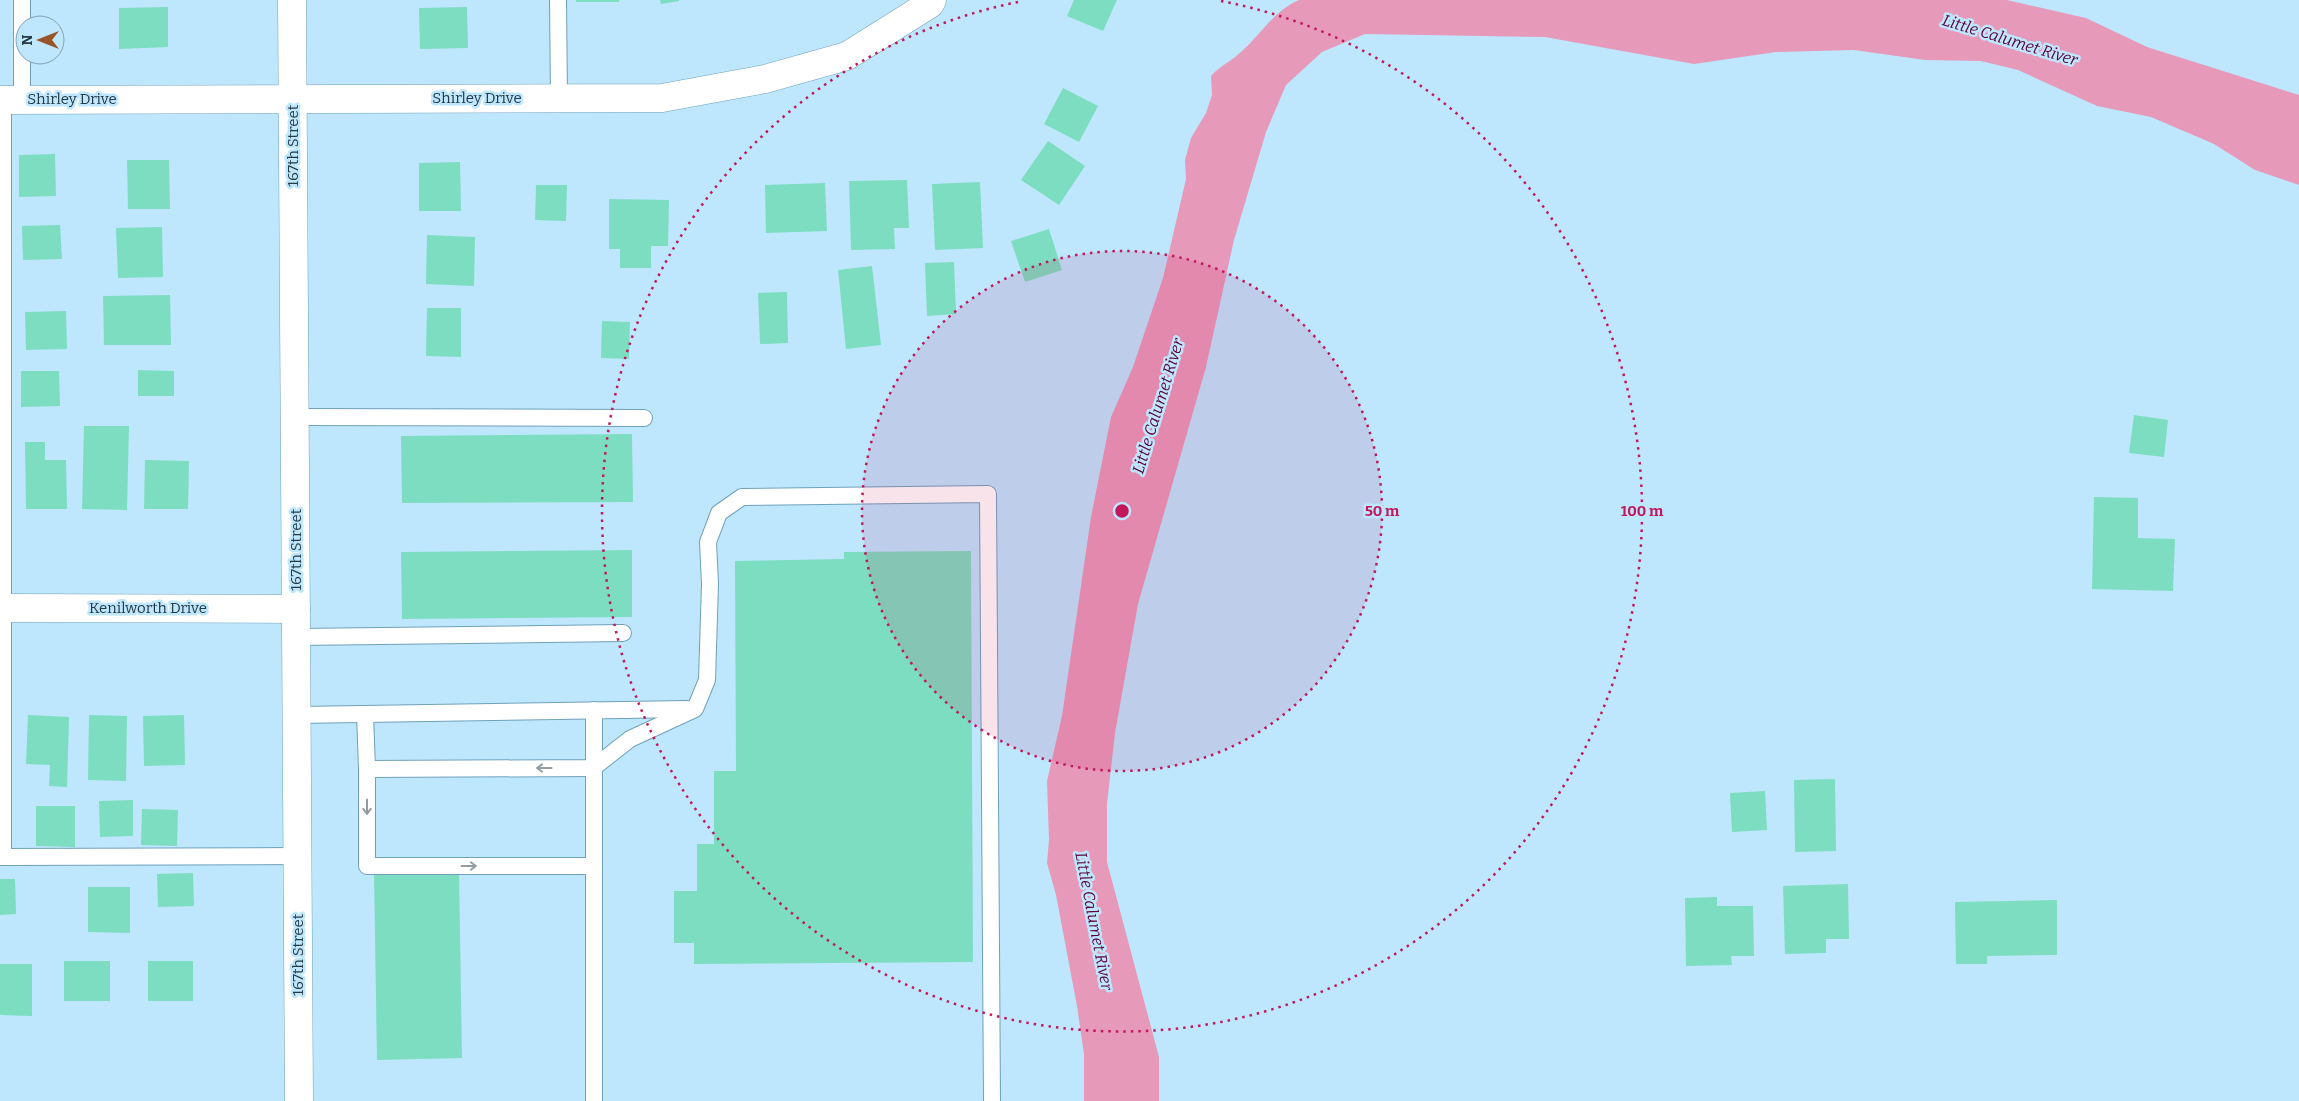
<svg xmlns="http://www.w3.org/2000/svg" width="2299" height="1101" font-family="Bitter,serif">
<rect width="100%" height="100%" fill="#bee7fe"/>
<path fill="#e799ba" d="M1299 0H2007L2086 18 2147 47 2299 95V185L2255 170 2214 144 2151 117 2097 106 2018 70 1981 61 1925 60 1854 50 1776 52 1694 64 1545 37 1365 34 1322 52 1286 85 1266 132 1234 240 1206 367 1138 604 1115 733 1107 804V862L1159 1057V1101H1084V1054L1077 1006 1056 895 1047 863 1049 840 1047 781 1062 716 1091 517 1111 417 1133 367 1163 278 1186 179 1185 160 1191 138 1206 113 1212 95 1211 76C1219 67 1226 64 1235 57 1258 40 1271 12 1299 0Z"/>
<g fill="#7cddc0">
<rect x="576" y="0" width="43" height="2"/>
<polygon points="660,0 679,0 679,1 661,4"/>
<polygon points="1074,0 1117,0 1103,31 1067,16"/>
<polygon points="168,7 168,47 119,49 119,8"/>
<polygon points="467,7 468,48 420,49 419,8"/>
<polygon points="1063,88 1098,106 1079,142 1044,124"/>
<polygon points="1048,141 1085,166 1059,205 1021,180"/>
<polygon points="55,154 56,196 19,197 19,155"/>
<polygon points="127,160 169,160 170,209 128,209"/>
<polygon points="460,162 461,211 419,211 419,163"/>
<polygon points="907,180 909,228 894,228 895,249 851,250 849,181"/>
<polygon points="980,182 983,248 935,250 932,184"/>
<polygon points="825,183 827,231 766,233 765,185"/>
<polygon points="536,185 567,185 566,221 535,220"/>
<polygon points="609,199 669,200 668,246 651,246 651,268 620,268 620,249 609,249"/>
<polygon points="60,225 62,259 23,260 22,226"/>
<polygon points="162,227 163,277 118,278 116,228"/>
<polygon points="1049,229 1062,270 1025,282 1011,241"/>
<polygon points="427,235 475,237 474,286 426,284"/>
<polygon points="954,262 956,314 927,316 925,263"/>
<polygon points="872,266 881,345 846,349 838,270"/>
<polygon points="787,292 788,343 760,344 758,293"/>
<polygon points="170,295 171,345 104,345 103,296"/>
<polygon points="427,308 461,308 461,357 426,356"/>
<polygon points="66,311 67,349 26,350 25,312"/>
<polygon points="602,321 630,322 629,359 601,358"/>
<polygon points="138,370 174,371 174,396 138,396"/>
<polygon points="21,371 59,371 60,406 21,407"/>
<polygon points="2134,415 2168,420 2164,457 2129,453"/>
<polygon points="84,426 129,426 127,510 82,509"/>
<polygon points="632,434 633,502 402,503 401,436"/>
<polygon points="25,442 45,442 45,460 66,460 67,509 26,509"/>
<polygon points="145,460 189,461 188,509 144,509"/>
<polygon points="2094,497 2138,498 2138,538 2175,539 2173,591 2092,589"/>
<polygon points="632,550 632,617 402,619 401,552"/>
<polygon points="971,551 973,962 694,964 694,943 674,943 674,891 697,891 697,844 714,844 714,771 736,771 735,561 844,559 844,552"/>
<polygon points="28,715 69,717 67,787 49,786 50,765 26,764"/>
<polygon points="89,715 127,716 126,781 88,780"/>
<polygon points="184,715 185,765 144,766 143,716"/>
<polygon points="1835,779 1836,851 1795,852 1794,780"/>
<polygon points="1765,791 1767,830 1732,832 1730,793"/>
<polygon points="133,800 133,836 100,837 99,801"/>
<polygon points="36,806 75,806 75,847 36,846"/>
<polygon points="142,809 178,810 177,846 141,845"/>
<polygon points="459,871 462,1058 377,1060 374,873"/>
<polygon points="193,873 194,906 158,907 157,874"/>
<polygon points="0,879 15,879 16,914 0,915"/>
<polygon points="1848,884 1849,939 1826,939 1826,953 1785,954 1783,886"/>
<polygon points="88,887 130,887 130,933 88,932"/>
<polygon points="1717,897 1717,906 1753,906 1754,956 1731,956 1732,965 1686,966 1685,898"/>
<polygon points="2057,900 2057,955 1987,956 1987,964 1956,964 1955,902"/>
<rect x="64" y="961" width="46" height="40"/>
<rect x="148" y="961" width="45" height="40"/>
<polygon points="0,964 32,964 32,1016 0,1015"/>
</g>
<g fill="none" stroke-linecap="round" stroke-linejoin="round">
<defs>
<g id="lane">
<polyline points="558,0 559,98"/>
<polyline points="22,100 22,0"/>
<polyline points="295,417 644,418"/>
<polyline points="296,637 623,633"/>
<polyline points="594,710 594,1101"/>
<polyline points="365,714 367,769"/>
<polyline points="297,715 687,709"/>
<polyline points="0,857 297,856"/>
<polyline points="3,857 3,100"/>
<polyline points="594,866 367,866 367,769 593,768 630,739 695,709 707,680 710,584 708,542 719,513 742,497 988,494 992,1101"/>
</g>
<g id="street">
<polyline points="292,0 299,1101"/>
<polyline points="0,100 662,98 765,79 847,56 930,4 932,0"/>
<polyline points="0,608 296,609"/>
</g>
</defs>
<use href="#lane" stroke="#6fa1bc" stroke-width="18"/>
<use href="#street" stroke="#6fa1bc" stroke-width="29"/>
<use href="#lane" stroke="#fff" stroke-width="16"/>
<use href="#street" stroke="#fff" stroke-width="28"/>
</g>
<defs><path id="oneway-shaft" d="M-6 0H5M1.5-3L5.5 0L1.5 3" fill="none" stroke-width="1.6" stroke-linecap="round" stroke-linejoin="round" transform="scale(1.25)"/></defs>
<g stroke="#929ca2">
<use href="#oneway-shaft" transform="translate(544 768) rotate(180)"/>
<use href="#oneway-shaft" transform="translate(367 807) rotate(90)"/>
<use href="#oneway-shaft" transform="translate(469 866)"/>
</g>
<circle cx="1122" cy="511" r="260" fill="#c2185b" fill-opacity=".12"/>
<g fill="none" stroke="#c2185b" stroke-width="2.5" stroke-dasharray="2.5 5">
<circle cx="1122" cy="511" r="260"/>
<path d="M1221 1A520 520 0 1 1 1023 1"/>
</g>
<g text-anchor="middle" dominant-baseline="central" stroke-width="5" stroke-linejoin="round" paint-order="stroke">
<g font-size="15" fill="#253a45" stroke="#bee7fe">
<text x="477" y="98">Shirley Drive</text>
<text x="72" y="99">Shirley Drive</text>
<text transform="translate(293 146) rotate(-90)">167th Street</text>
<text transform="translate(296 550) rotate(-90)">167th Street</text>
<text x="148" y="608">Kenilworth Drive</text>
<text transform="translate(298 955) rotate(-90)">167th Street</text>
</g>
<g font-size="16" font-style="italic" fill="#5e0038" stroke="#bee7fe">
<text transform="translate(2010 40) rotate(17)">Little Calumet River</text>
<text transform="translate(1158 406) rotate(-73)">Little Calumet River</text>
<text transform="translate(1094 921) rotate(79)">Little Calumet River</text>
</g>
</g>
<circle cx="1122" cy="511" r="8" fill="#c2185b" stroke="#bee7fe" stroke-width="2.5"/>
<g font-size="15" text-anchor="middle" font-weight="bold" fill="#c2185b" stroke="#bee7fe" stroke-width="5" stroke-linejoin="round" paint-order="stroke">
<text x="1382" y="516">50 m</text>
<text x="1642" y="516">100 m</text>
</g>
<g transform="translate(40 40) rotate(270)"><circle r="24" fill="#bee7fe" stroke="#81a2b4"/>
<path d="M0-4L9 19L0 12L-9 19Z" fill="#995527"/>
<text y="-8" font-size="14" font-weight="bold" text-anchor="middle" fill="#253a45">N</text>
</g>
</svg>
